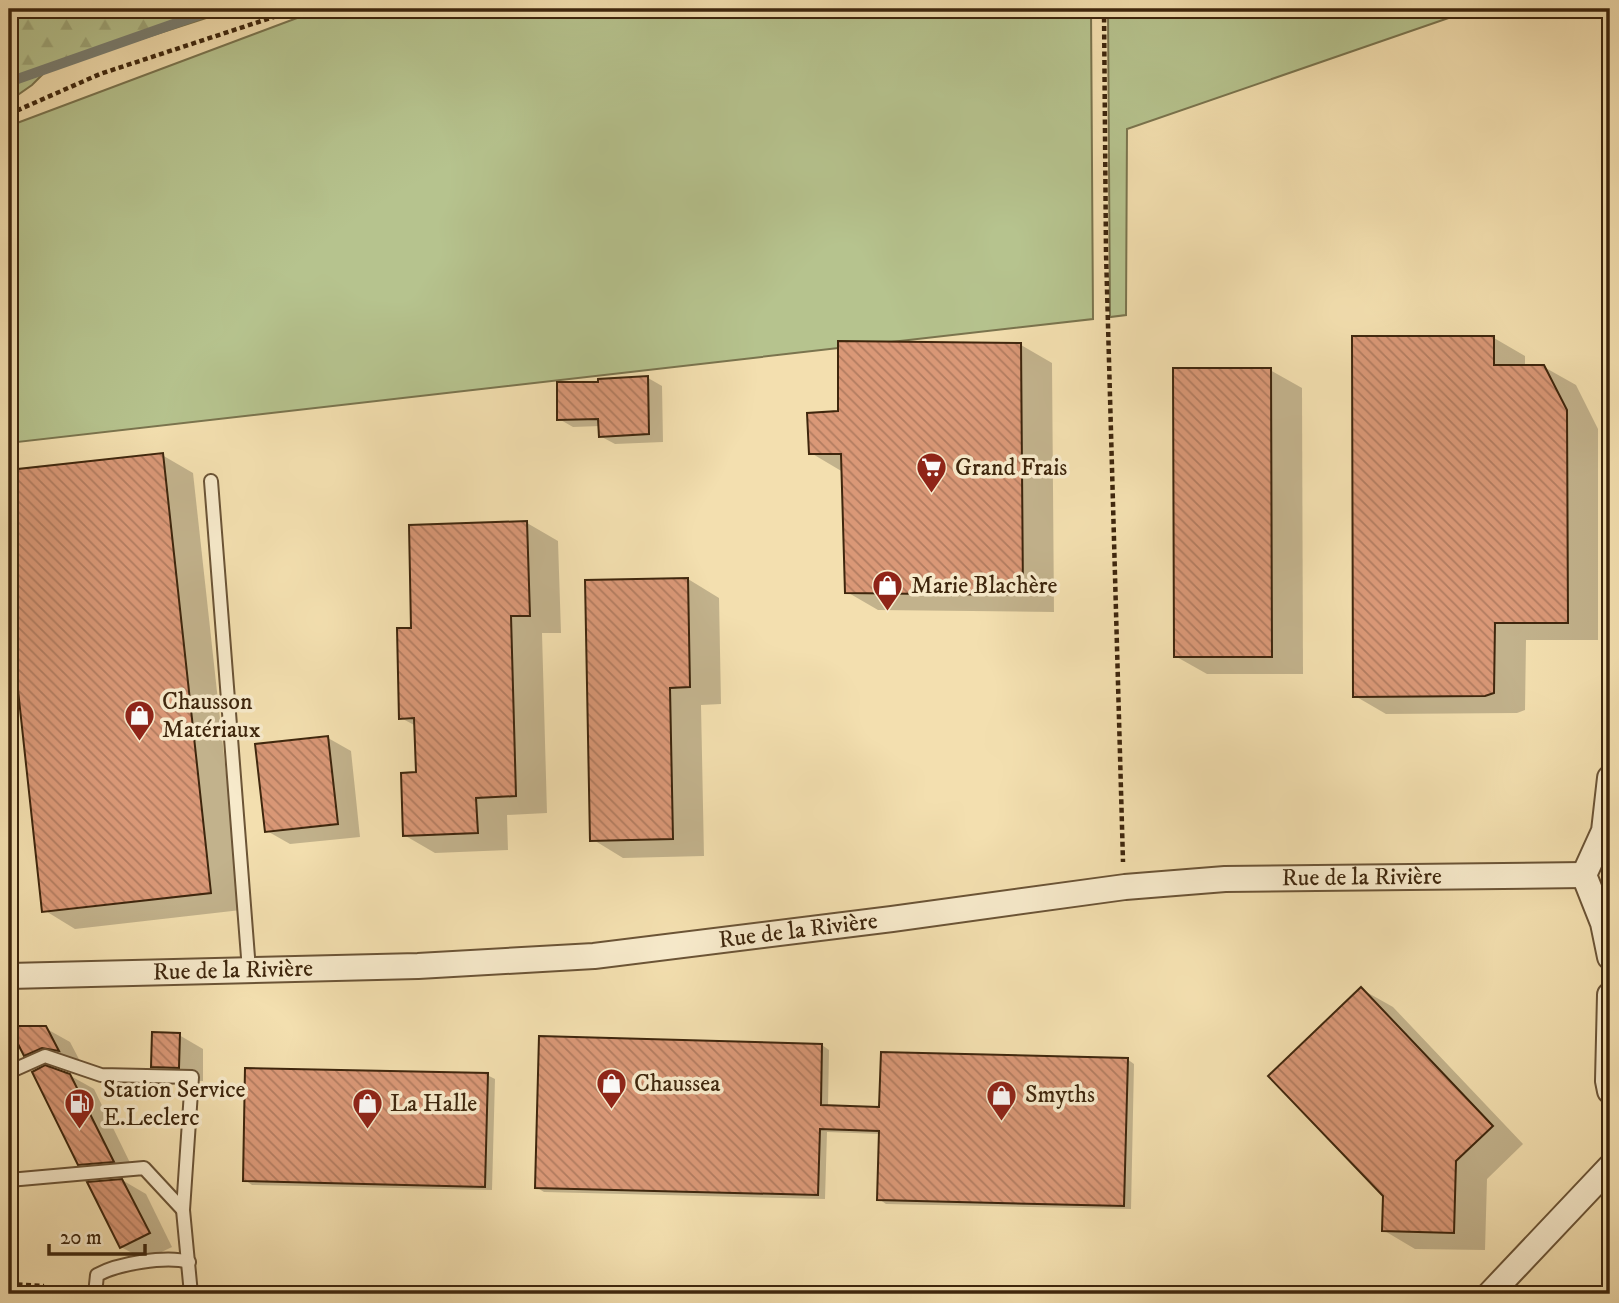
<svg xmlns="http://www.w3.org/2000/svg" width="1619" height="1303" font-family="'IM FELL DW Pica',serif">
<defs>
<pattern id="forest-firs" width="22" height="20" patternUnits="userSpaceOnUse" patternTransform="scale(1.75)"><rect width="22" height="20" fill="#b6c38e"/><path d="M5 1l3.5 6h-7zM16 11l3.5 6h-7z" fill="#9ea779"/></pattern>
<pattern id="building-back-hatch" width="6" height="6" patternUnits="userSpaceOnUse" patternTransform="scale(1.75)"><rect width="6" height="6" fill="#da9877"/><path d="M-1 5l2 2M0 0l6 6M5-1l2 2" fill="none" stroke="#b27c60"/></pattern>
</defs>
<rect width="100%" height="100%" fill="#f3dfaf"/>
<filter id="stains"><feTurbulence type="fractalNoise" baseFrequency=".00286" numOctaves="4"/><feColorMatrix values="0 0 0 0 .2 0 0 0 0 .09 0 0 0 0 .02 0 0 0 .5 -.17"/></filter>
<radialGradient id="worn" r=".72"><stop offset=".6" stop-color="#630" stop-opacity="0"/><stop offset="1" stop-color="#630" stop-opacity=".3"/></radialGradient>
<g fill="#b6c38e" stroke="#7a744e" stroke-width="2">
<polygon points="321,9 1091,9 1093,319 9,443 9,126"/>
<polygon points="1108,9 1504,9 1463,13 1127,129 1126,315 1110,317"/>
</g>
<polygon fill="url(#forest-firs)" stroke="#7a744e" stroke-width="2" points="9,9 234,9 48,69 32,85 9,101"/>
<g fill="#0003">
<polygon points="1494,338 1525,356 1525,367 1544,367 1576,385 1598,429 1598,640 1526,640 1525,710 1517,713 1386,714 1355,696"/>
<polygon points="1021,345 1052,363 1054,612 878,610 847,592 843,472 811,453"/>
<polygon points="1270,370 1302,388 1303,674 1207,674 1175,656"/>
<polygon points="648,378 662,386 663,442 615,444 600,436 600,426 573,427 559,419 599,384"/>
<polygon points="162,455 193,473 241,910 75,929 44,910 9,590 9,471"/>
<polygon points="527,523 558,541 561,633 542,633 547,813 507,815 508,850 435,853 404,835 417,774 416,726 401,718 413,630"/>
<polygon points="688,579 719,598 721,704 701,705 704,856 623,858 592,839"/>
<polygon points="328,738 351,751 360,837 290,844 267,831"/>
<polygon points="1361,989 1393,1007 1523,1144 1487,1179 1485,1250 1415,1249 1383,1230 1385,1195"/>
<polygon points="45,1028 70,1042 81,1063 67,1060 49,1068 69,1075 94,1089 136,1175 104,1178 80,1164 46,1067 25,1055"/>
<polygon points="179,1035 203,1049 203,1081 176,1080 153,1066"/>
<polygon points="822,1045 829,1050 828,1107 881,1109 1127,1059 1134,1064 1131,1209 886,1204 879,1199 880,1134 827,1132 825,1199 544,1192 536,1187"/>
<polygon points="487,1075 495,1079 492,1190 252,1185 245,1180"/>
<polygon points="122,1180 146,1194 172,1247 145,1260 121,1247"/>
</g>
<g fill="none" stroke-linecap="round" stroke-linejoin="round">
<polyline stroke="#797f73" stroke-width="10" points="9,82 216,9"/>
</g>
<g fill="url(#building-back-hatch)" stroke="#3e260d" stroke-width="2">
<polygon points="1352,336 1494,336 1494,365 1544,365 1567,410 1568,623 1495,623 1494,693 1485,696 1353,697"/>
<polygon points="838,341 1021,343 1023,595 845,593 841,454 809,454 807,413 838,411"/>
<polygon points="1173,368 1271,368 1272,657 1174,657"/>
<polygon points="648,376 649,434 599,437 598,419 557,420 557,382 598,382 598,379"/>
<polygon points="163,453 211,893 42,912 9,607 9,470"/>
<polygon points="527,521 530,616 511,616 516,796 476,798 478,833 403,836 401,773 416,772 414,718 399,719 397,628 411,628 409,525"/>
<polygon points="688,578 690,687 670,688 673,839 590,841 585,580"/>
<polygon points="328,736 338,824 265,832 255,744"/>
<polygon points="1361,987 1493,1126 1456,1161 1454,1233 1382,1231 1383,1196 1268,1076"/>
<polygon points="9,1026 46,1026 59,1051 42,1048 24,1056"/>
<polygon points="152,1032 180,1033 179,1068 151,1067"/>
<polygon points="539,1036 822,1044 821,1105 879,1107 881,1052 1128,1058 1124,1206 877,1200 879,1131 820,1129 818,1195 535,1188"/>
<polygon points="45,1065 70,1074 114,1162 78,1165 32,1072"/>
<polygon points="245,1068 488,1073 485,1187 243,1181"/>
<polygon points="122,1179 150,1233 120,1248 87,1182"/>
</g>
<g fill="none" stroke-linecap="round" stroke-linejoin="round">
<defs>
<g id="service">
<polyline points="211,481 249,970"/>
<polyline points="9,1072 45,1056 101,1075 192,1077 183,1210 191,1294"/>
<polyline points="9,1180 144,1168 183,1210"/>
<path d="M95 1294 97 1275C117 1264 166 1255 189 1262"/>
</g>
<g id="minor">
<polyline points="1610,778 1604,831 1584,875 1603,923 1610,957"/>
<path id="s1" d="M9 976 418 966 594 956 892 919 1125 887 1225 879 1584 875"/>
<polyline points="1610,995 1608,1081 1610,1091"/>
<polyline points="1490,1294 1610,1167"/>
</g>
</defs>
<use href="#service" stroke="#6b5436" stroke-width="16"/>
<use href="#minor" stroke="#6b5436" stroke-width="28"/>
<g stroke="#3e260d" stroke-width="4.5" stroke-dasharray="5 3.5" stroke-linecap="butt">
<polyline points="1104,9 1106,253 1123,862"/>
<polyline points="9,114 100,74 298,9"/>
<polyline points="9,1284 44,1286"/>
</g>
<use href="#service" stroke="#f7eacb" stroke-width="12"/>
<use href="#minor" stroke="#f7eacb" stroke-width="24"/>
</g>
<defs>
<symbol id="supermarket-pin" viewBox="-11 -11 22 30"><path d="M0 17L-7.5 6A9.5 9.5 0 1 1 7.5 6Z" fill="#8f2418" stroke="#f7eacb"/><path d="M-6-5.5h2.5l.6 2H6L4.5 2H-2.5L-4.4-4H-6ZM-1.5 3.2a1.3 1.3 0 1 0 .1 0ZM3 3.2a1.3 1.3 0 1 0 .1 0Z" fill="#fff"/></symbol>
<symbol id="shop-pin" viewBox="-11 -11 22 30"><path d="M0 17L-7.5 6A9.5 9.5 0 1 1 7.5 6Z" fill="#8f2418" stroke="#f7eacb"/><path d="M-5-2.5h2.3a2.7 3.5 0 0 1 5.4 0H5L5.5 6h-11ZM-1.5-2.5h3a1.5 2.3 0 0 0-3 0Z" fill="#fff"/></symbol>
<symbol id="fuel-pin" viewBox="-11 -11 22 30"><path d="M0 17L-7.5 6A9.5 9.5 0 1 1 7.5 6Z" fill="#8f2418" stroke="#f7eacb"/><path d="M-5.5-6h7V0h2V4h1.3V-2.5L3-4.5l.8-.8L6-3V5H2.5V1h-1V6h-7ZM-4.2-4.7v3.2H.2V-4.7Z" fill="#fff"/></symbol>
</defs>
<g fill-rule="evenodd">
<use href="#supermarket-pin" x="914" y="450" width="35" height="47"/>
<use href="#shop-pin" x="870" y="568" width="35" height="47"/>
<use href="#shop-pin" x="122" y="698" width="35" height="47"/>
<use href="#shop-pin" x="594" y="1066" width="35" height="47"/>
<use href="#shop-pin" x="984" y="1078" width="35" height="47"/>
<use href="#fuel-pin" x="62" y="1086" width="35" height="47"/>
<use href="#shop-pin" x="350" y="1086" width="35" height="47"/>
</g>
<g text-anchor="middle" dominant-baseline="central" stroke-width="7" stroke-linejoin="round" paint-order="stroke">
<g font-size="24" fill="#3e260d" stroke="#f7eacb" text-anchor="start">
<text x="955" y="468">Grand Frais</text>
<text x="911" y="586">Marie Blachère</text>
<text x="162" y="702">Chausson<tspan x="162" dy="28">Matériaux</tspan></text>
<text x="634" y="1084">Chaussea</text>
<text x="103" y="1090">Station Service<tspan x="103" dy="28">E.Leclerc</tspan></text>
<text x="1025" y="1095">Smyths</text>
<text x="390" y="1104">La Halle</text>
</g>
<g font-size="24" fill="#3e260d" stroke="#f7eacb">
<text stroke="none"><textPath href="#s1" startOffset="1358">Rue de la Rivière</textPath></text>
<text stroke="none"><textPath href="#s1" startOffset="791">Rue de la Rivière</textPath></text>
<text stroke="none"><textPath href="#s1" startOffset="224">Rue de la Rivière</textPath></text>
</g>
</g>
<rect width="1619" height="1303" fill="none" stroke="#f3dfaf" stroke-width="35"/>
<rect x="10" y="10" width="1598" height="1282" fill="none" stroke="#3e260d" stroke-width="3.5"/>
<rect x="18" y="18" width="1584" height="1268" fill="none" stroke="#3e260d" stroke-width="2"/>
<path d="M49 1244v10h96v-10" fill="none" stroke="#3e260d" stroke-width="3.5"/>
<text x="60" y="1244" font-size="21" fill="#3e260d" stroke="#f7eacb" stroke-width="5" paint-order="stroke">20 m</text>
<rect width="100%" height="100%" filter="url(#stains)"/>
<rect width="100%" height="100%" fill="url(#worn)"/>
</svg>
